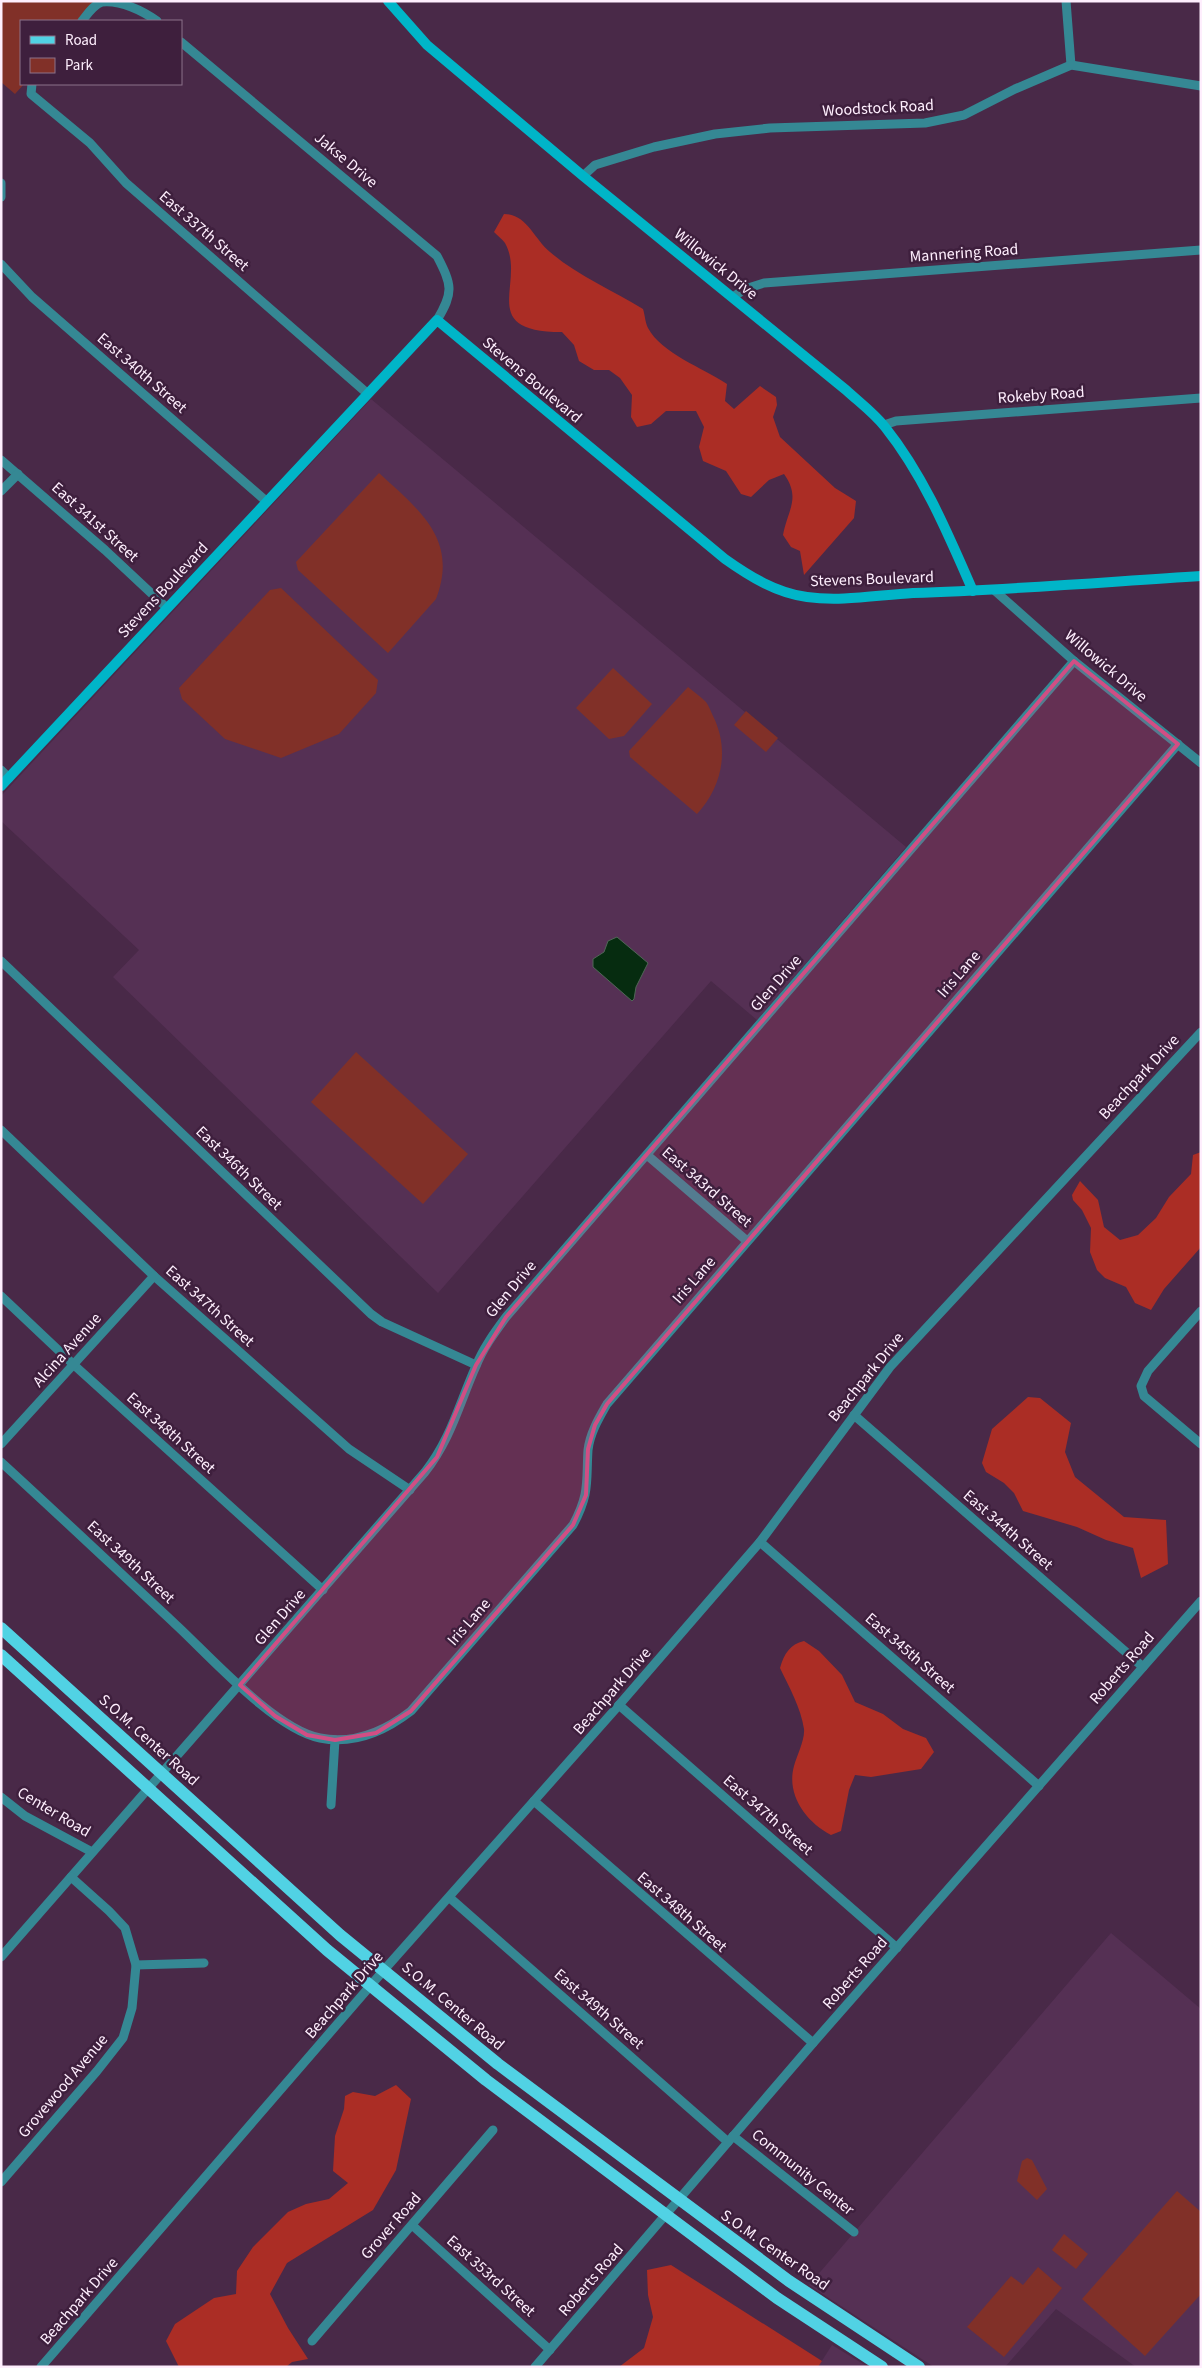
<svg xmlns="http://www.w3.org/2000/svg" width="1202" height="2368" font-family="'Source Sans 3',sans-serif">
<rect width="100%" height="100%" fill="#492948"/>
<g fill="#553054">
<polygon points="371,399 906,847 757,1020 711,981 438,1293 113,977 139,950 1,821 1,796"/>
<polygon points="1111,1933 1201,2009 1201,2367 1136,2367 1056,2309 1005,2367 934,2367 809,2285"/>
<polygon points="832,2345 868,2367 818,2367"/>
</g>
<g fill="#813028">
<polygon points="1,1 94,1 77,21 21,21 21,84 24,84 15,94 1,82"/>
<path d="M379 473C419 510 459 539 436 599L388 653 298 570 296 562Z"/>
<polygon points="281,588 378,680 376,693 339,734 281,758 225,739 182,699 179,688 270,590"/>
<polygon points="613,668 652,704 624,736 609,739 576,708"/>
<path d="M688 687C694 692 701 697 706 702 709 706 711 712 713 716 730 750 722 787 697 814L630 757 629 751Z"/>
<polygon points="746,711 778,738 766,752 734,725"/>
<polygon points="356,1052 468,1154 423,1204 311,1102"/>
<polygon points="1027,2158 1032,2160 1047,2189 1037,2200 1017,2181 1022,2161"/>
<polygon points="1177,2191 1201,2212 1201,2294 1145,2356 1082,2299"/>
<polygon points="1064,2234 1088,2254 1076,2269 1052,2250"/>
<polygon points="1038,2267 1062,2288 1004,2357 967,2327 1011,2276 1023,2285"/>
</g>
<g fill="#ab2d25">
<path d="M504 214C527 214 534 239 550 252 578 276 612 290 643 309 645 315 645 322 648 328 661 353 703 368 727 384L725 401 734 409 760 386 776 397 777 405 773 417 780 437 835 488 856 501 854 518 804 575 800 551 791 547 783 535C788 509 801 498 784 474L769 480 751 497 741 494 726 471 703 461 699 447 704 427 696 411H666L651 424 637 427 631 417 632 395 620 378 609 370H594L579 361 574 345 562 332C475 332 527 282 505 243 502 239 497 235 494 232Z"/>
<polygon points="1201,1152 1201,1247 1164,1289 1151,1310 1135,1303 1126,1287 1105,1278 1097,1270 1090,1252 1091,1228 1082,1210 1073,1200 1072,1195 1080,1181 1098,1200 1104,1227 1120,1240 1138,1235 1156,1218 1169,1197 1191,1174 1193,1155"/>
<polygon points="1028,1397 1040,1398 1071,1423 1065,1452 1075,1477 1124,1517 1166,1520 1168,1564 1141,1578 1133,1548 1106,1540 1077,1527 1023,1511 1014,1493 1004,1483 986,1472 982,1463 992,1429"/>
<path d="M804 1641 819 1651 842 1675 855 1702 883 1714 903 1729 926 1738 934 1752 921 1769 871 1777 855 1775 849 1790 841 1831 831 1835C806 1822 786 1795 794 1766 797 1755 805 1740 804 1729 801 1708 789 1687 780 1668 784 1654 790 1644 804 1641Z"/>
<polygon points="396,2085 411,2099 396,2170 373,2210 287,2263 270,2294 288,2328 308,2359 292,2362 286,2367 179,2367 166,2341 175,2324 214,2298 236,2294 237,2271 253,2247 288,2212 306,2204 329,2199 348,2183 333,2171 335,2136 344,2109 345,2096 353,2092 375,2096"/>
<polygon points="671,2265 822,2361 818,2367 619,2367 644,2348 653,2317 648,2295 647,2270"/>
</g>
<polygon fill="#062c10" stroke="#506657" points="617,937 648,963 636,987 634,999 632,1001 593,967 593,959 604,952 608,941"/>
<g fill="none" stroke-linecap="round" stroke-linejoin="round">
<g stroke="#358894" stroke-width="9">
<polyline points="1066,1 1071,65"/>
<path d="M82 21C87 15 93 5 102 2 121 0 143 11 157 21"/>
<path d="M181 42 437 256C452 285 454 292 437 320"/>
<polyline points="32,84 31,94 90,143 126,183 368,394"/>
<polyline points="583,176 595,165 654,147 715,134 770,128 925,123 964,115 1015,89 1071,65 1201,86"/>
<polyline points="1,183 1,197"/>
<polyline points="1,264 32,297 266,501"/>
<polyline points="733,297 745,289 764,283 1201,250"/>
<polyline points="884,425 896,421 1201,398"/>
<polyline points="1,460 105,550 167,608"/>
<polyline points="1,491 18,474"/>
<polyline points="994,590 1074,661 1201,763"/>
<polyline points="1,770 9,778"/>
<polyline points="1,961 371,1314 382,1322 476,1365"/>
<polyline points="1,1130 154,1276 349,1449 410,1490"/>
<polyline points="647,1155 747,1241"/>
<polyline points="1,1296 74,1365 323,1590"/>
<polyline points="1201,1311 1148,1371 1141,1386 1144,1396 1201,1444"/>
<polyline points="854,1415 1143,1667"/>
<polyline points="1,1444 154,1276"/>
<path d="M1 1462C59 1515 116 1569 173 1622 209 1655 274 1729 320 1738 354 1745 385 1731 411 1711L573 1525C590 1493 586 1483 588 1450 590 1433 599 1418 607 1404L1178 744"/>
<polyline points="760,1542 1039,1786"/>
<polyline points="619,1705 897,1948"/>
<polyline points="1,1797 25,1816 92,1852"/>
<polyline points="534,1801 813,2043"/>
<polyline points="331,1805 335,1740"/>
<polyline points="450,1898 728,2142"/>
<path d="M1 1957 425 1472C451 1439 459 1404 476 1366 483 1348 495 1332 506 1317L1074 661"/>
<polyline points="136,1965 204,1963"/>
<polyline points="733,2136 854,2232"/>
<polyline points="1,2182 97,2071 123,2038 132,2008 136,1965 125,1928 109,1911 71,1877"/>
<polyline points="412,2225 550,2350"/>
<polyline points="312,2341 493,2130"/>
<polyline points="41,2367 384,1970 619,1705 760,1542 890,1367 1201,1032"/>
<polyline points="535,2367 813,2043 1201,1601"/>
</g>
<g stroke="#00b5c8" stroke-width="10">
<path d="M388 1 427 45 583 176 846 390C859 402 874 413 885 427 924 476 948 534 973 591"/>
<path d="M1 786 437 320 725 559C749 576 776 593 807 597 841 602 878 595 913 593 1009 590 1105 582 1201 576"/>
</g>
<g stroke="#51d2e4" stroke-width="12">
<polyline points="1,1628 340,1935 498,2064 789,2281 919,2367"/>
<polyline points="1,1655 327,1950 486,2080 777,2298 882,2367"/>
</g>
</g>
<path fill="#d14e84" fill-opacity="0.2" stroke="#d14e84" stroke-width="4" stroke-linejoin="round" d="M1074 661 1178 744 607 1404 595 1425 588 1449 586 1495 573 1525 411 1711 376 1733 335 1740 307 1735 275 1716 240 1685 437 1457 476 1365 506 1317Z"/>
<g text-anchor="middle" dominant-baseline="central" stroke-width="5" stroke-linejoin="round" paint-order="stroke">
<g font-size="16" fill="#feeefd" stroke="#3e1f3d">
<text transform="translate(878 108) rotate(-3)">Woodstock Road</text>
<text transform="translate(346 160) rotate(40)">Jakse Drive</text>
<text transform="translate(204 231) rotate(41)">East 337th Street</text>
<text transform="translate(964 253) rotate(-4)">Mannering Road</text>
<text transform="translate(716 264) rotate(39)">Willowick Drive</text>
<text transform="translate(142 373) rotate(41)">East 340th Street</text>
<text transform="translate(532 380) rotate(40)">Stevens Boulevard</text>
<text transform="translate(1041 395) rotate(-4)">Rokeby Road</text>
<text transform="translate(95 522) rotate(42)">East 341st Street</text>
<text transform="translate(872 579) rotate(-2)">Stevens Boulevard</text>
<text transform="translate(163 590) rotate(-47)">Stevens Boulevard</text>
<text transform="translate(1106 666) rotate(40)">Willowick Drive</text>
<text transform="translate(959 974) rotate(-49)">Iris Lane</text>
<text transform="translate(776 983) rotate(-49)">Glen Drive</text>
<text transform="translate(1139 1077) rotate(-47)">Beachpark Drive</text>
<text transform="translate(239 1168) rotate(44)">East 346th Street</text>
<text transform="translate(707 1187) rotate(41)">East 343rd Street</text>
<text transform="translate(694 1280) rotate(-49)">Iris Lane</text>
<text transform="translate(511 1289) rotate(-50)">Glen Drive</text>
<text transform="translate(210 1306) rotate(42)">East 347th Street</text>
<text transform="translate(67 1350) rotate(-48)">Alcina Avenue</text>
<text transform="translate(866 1377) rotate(-51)">Beachpark Drive</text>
<text transform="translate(171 1433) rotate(42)">East 348th Street</text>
<text transform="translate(1008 1530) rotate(41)">East 344th Street</text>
<text transform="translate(131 1562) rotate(43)">East 349th Street</text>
<text transform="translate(280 1617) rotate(-49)">Glen Drive</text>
<text transform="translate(469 1622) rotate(-49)">Iris Lane</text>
<text transform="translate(910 1653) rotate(41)">East 345th Street</text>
<text transform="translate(1122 1668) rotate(-49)">Roberts Road</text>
<text transform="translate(612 1691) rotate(-49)">Beachpark Drive</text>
<text transform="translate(149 1740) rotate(42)">S.O.M. Center Road</text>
<text transform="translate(54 1812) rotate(31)">Center Road</text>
<text transform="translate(768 1815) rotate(41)">East 347th Street</text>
<text transform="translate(682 1912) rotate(41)">East 348th Street</text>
<text transform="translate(855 1973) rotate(-49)">Roberts Road</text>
<text transform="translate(344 1995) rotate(-49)">Beachpark Drive</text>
<text transform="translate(453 2006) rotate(40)">S.O.M. Center Road</text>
<text transform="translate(599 2009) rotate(41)">East 349th Street</text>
<text transform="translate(63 2086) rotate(-50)">Grovewood Avenue</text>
<text transform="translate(803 2172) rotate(39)">Community Center</text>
<text transform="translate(391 2226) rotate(-49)">Grover Road</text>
<text transform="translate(775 2250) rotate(35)">S.O.M. Center Road</text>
<text transform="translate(491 2276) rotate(42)">East 353rd Street</text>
<text transform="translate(591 2280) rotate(-49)">Roberts Road</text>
<text transform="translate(79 2301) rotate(-49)">Beachpark Drive</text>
</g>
</g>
<rect width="1202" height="2368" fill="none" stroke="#feeefd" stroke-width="5"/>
<rect x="20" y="20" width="162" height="65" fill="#3e1f3d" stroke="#8b728a"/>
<rect x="30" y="36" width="25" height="8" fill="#51d2e4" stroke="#8b728a"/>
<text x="65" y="45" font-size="15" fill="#feeefd">Road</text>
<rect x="30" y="58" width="25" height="15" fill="#813028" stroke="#8b728a"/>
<text x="65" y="70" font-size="15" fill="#feeefd">Park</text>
</svg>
